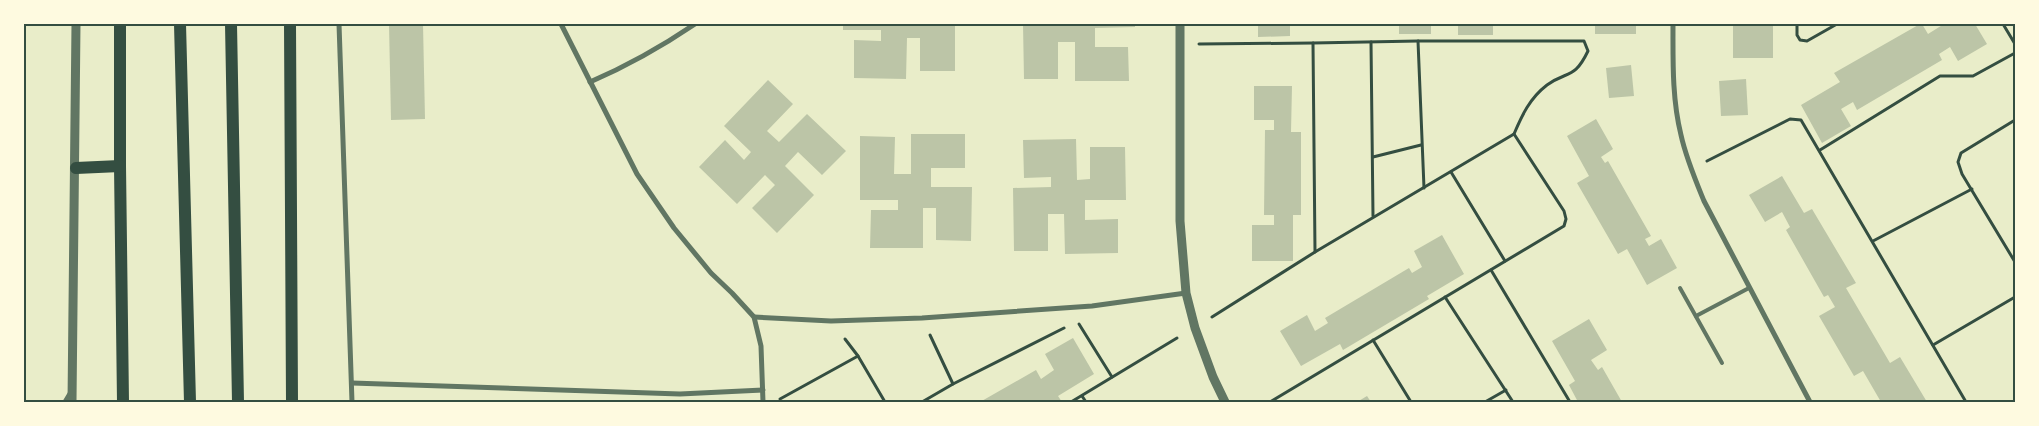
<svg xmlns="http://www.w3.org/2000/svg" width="2039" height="426" font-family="Raleway,sans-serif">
<rect width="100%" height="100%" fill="#e9edc9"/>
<g fill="#bcc5a7">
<polygon points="389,24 423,24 425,119 391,120"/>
<polygon points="843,24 955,24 955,71 920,71 920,38 907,38 906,79 854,78 854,40 881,41 881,30 843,30"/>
<polygon points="1023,24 1135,24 1135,27 1095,28 1095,47 1128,47 1129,81 1075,81 1075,42 1058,42 1058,79 1024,79"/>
<polygon points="1258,24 1290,24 1290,36 1258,37"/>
<rect x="1399" y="24" width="32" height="10"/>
<rect x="1458" y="24" width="35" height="11"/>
<rect x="1595" y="24" width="41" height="10"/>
<rect x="1733" y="24" width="40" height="34"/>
<polygon points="1920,24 1922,24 1928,34 1944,24 1975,24 1987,44 1958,61 1950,47 1939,54 1942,60 1857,110 1853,102 1841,109 1851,126 1822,143 1801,105 1840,82 1834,73"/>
<polygon points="1631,65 1634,96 1609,98 1606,68"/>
<polygon points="1746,79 1748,115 1721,116 1719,81"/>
<polygon points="768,80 793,104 767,131 779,142 807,114 846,151 822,175 798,152 785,166 814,195 777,233 752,208 775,185 765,175 737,204 699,167 725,140 744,160 751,152 724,126"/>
<polygon points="1254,86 1292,86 1291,132 1301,132 1301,215 1293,215 1293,261 1252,261 1252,225 1274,225 1274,215 1264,215 1265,130 1274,130 1274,120 1254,120"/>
<polygon points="1596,119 1613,149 1601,157 1605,163 1608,161 1651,236 1645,239 1649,246 1661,239 1677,268 1647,285 1627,249 1618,254 1577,183 1589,176 1567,136"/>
<polygon points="911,134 965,134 965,168 931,168 931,187 972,187 971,241 936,240 936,208 923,208 923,248 870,248 871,210 898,210 898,200 860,200 860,136 895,137 894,174 911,174"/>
<polygon points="1076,139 1077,180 1090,179 1090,147 1125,147 1126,200 1085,200 1085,220 1118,219 1118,253 1065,254 1064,214 1048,214 1048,251 1014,251 1013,188 1051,187 1051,177 1024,178 1023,140"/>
<polygon points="1782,176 1804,213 1812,209 1856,283 1846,288 1890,363 1900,357 1927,402 1881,402 1863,371 1854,376 1819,316 1835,307 1828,295 1824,297 1786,230 1790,227 1782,212 1765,222 1749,195"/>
<polygon points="1442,235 1464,274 1427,296 1429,299 1343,350 1340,344 1301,366 1280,331 1307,315 1315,331 1328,323 1325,318 1409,268 1412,273 1422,267 1414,251"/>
<polygon points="1589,319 1607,350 1591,360 1598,370 1602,367 1622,402 1578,402 1569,385 1575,381 1552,341"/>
<polygon points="1073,338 1094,374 1058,396 1062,402 980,402 1036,370 1041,379 1054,370 1045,354"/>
<polygon points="1367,396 1371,402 1357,402"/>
</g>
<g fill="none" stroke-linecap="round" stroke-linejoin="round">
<g stroke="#344e41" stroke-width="3">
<polyline points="1797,24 1797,35 1800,40 1807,41 1837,24"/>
<polyline points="2003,24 2015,44"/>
<path d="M1418 41H1584L1588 51C1574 80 1568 70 1547 85 1530 98 1522 115 1514 134L1315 252 1313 43Z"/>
<polyline points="1418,41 1424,188"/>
<polyline points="1371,42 1373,216"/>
<polyline points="1199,44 1313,43"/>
<polyline points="2015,120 1961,153 1958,162 1962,174 2015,262"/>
<polyline points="1820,150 1940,76 1973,76 2015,53"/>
<polyline points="1373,157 1421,145"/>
<polyline points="1707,161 1790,119 1801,120 1966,402"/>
<polyline points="1451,172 1505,261"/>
<polyline points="1873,241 1972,189"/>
<polyline points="1491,270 1570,402"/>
<polyline points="1445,297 1513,402"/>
<polyline points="1212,317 1315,252"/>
<polyline points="1079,324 1112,377"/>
<polyline points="930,335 953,384"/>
<polyline points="845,339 858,356 885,402"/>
<polyline points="1373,340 1411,402"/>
<polyline points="1933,345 2015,297"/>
<polyline points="1082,396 1086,402"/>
<polyline points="780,399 858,356"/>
<polyline points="922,402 953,384 1064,328"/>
<polyline points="1071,402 1177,338"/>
<polyline points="1270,402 1564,226 1566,219 1564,211 1514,134"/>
<polyline points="1485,402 1506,390"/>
</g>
<g stroke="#617663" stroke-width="4">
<polyline points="1680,288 1722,363"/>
<polyline points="1696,316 1749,288"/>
</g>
<g stroke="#617663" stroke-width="5">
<polyline points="339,24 352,402"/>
<polyline points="561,24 637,174 674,228 711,273 732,293 754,317 761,346 763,402"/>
<path d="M1673 24C1673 61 1672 99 1681 135 1686 158 1695 179 1704 201L1810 402"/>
<path d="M590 82C627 66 661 47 695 24"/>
<polyline points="754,317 831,321 922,318 1092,306 1186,293"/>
<polyline points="352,383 680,394 763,390"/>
<polyline points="65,402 71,392"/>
</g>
<g stroke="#617663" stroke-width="9">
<polyline points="1180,24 1180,221 1186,293 1195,328 1213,377 1225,402"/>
<polyline points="72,402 76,24"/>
</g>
<g stroke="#344e41" stroke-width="12">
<polyline points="120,24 120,166 123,402"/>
<polyline points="180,24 190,402"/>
<polyline points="231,24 238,402"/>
<polyline points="290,24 292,402"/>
<polyline points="76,168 120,166"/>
</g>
</g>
<rect width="2039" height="426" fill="none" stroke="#fefae0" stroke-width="50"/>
<rect x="25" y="25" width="1989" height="376" fill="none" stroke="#344e41" stroke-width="2"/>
</svg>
